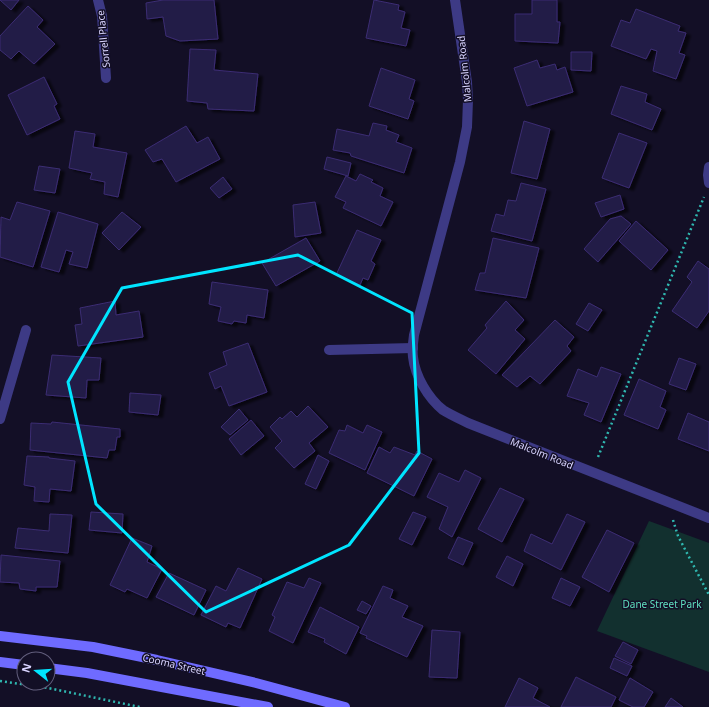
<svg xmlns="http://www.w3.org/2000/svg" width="709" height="707" font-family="'Noto Sans',sans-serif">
<defs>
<filter id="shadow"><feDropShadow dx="4.5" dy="2.5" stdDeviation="1" flood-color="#0009"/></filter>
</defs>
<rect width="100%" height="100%" fill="#130f26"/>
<polygon fill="#12302f" points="649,521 709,543 709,672 597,631"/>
<g fill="#241b47" stroke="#3b2d73" filter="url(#shadow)">
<polygon points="0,0 19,0 11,10"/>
<polygon points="163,0 214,0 218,39 180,41 166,36 163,17 147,19 146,3"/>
<polygon points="374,0 399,5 398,10 405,12 401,28 410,30 406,46 366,38"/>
<polygon points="532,0 557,0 557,22 560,22 558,43 515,41 515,14 532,14"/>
<polygon points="28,6 43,20 37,27 55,44 34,64 19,51 11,59 0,50 0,36"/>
<polygon points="636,9 680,26 678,31 686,33 679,53 685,55 676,79 653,71 657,51 651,49 646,59 611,46 621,20 630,23"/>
<polygon points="190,49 216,50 214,70 258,74 254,111 208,109 207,103 187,101"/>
<polygon points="571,52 592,52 591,71 571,70"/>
<polygon points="537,60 540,68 555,64 557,70 565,67 573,92 527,106 514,68"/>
<polygon points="381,68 415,80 409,99 414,101 408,119 369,106"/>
<polygon points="44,77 57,104 54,106 60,119 27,135 8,95"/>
<polygon points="621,86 647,94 645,102 661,109 652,130 611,114"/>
<polygon points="524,121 550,129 537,179 511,173"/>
<polygon points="373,123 387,126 386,130 399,135 396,142 412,148 404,173 351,156 350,153 333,150 337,129 369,136"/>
<polygon points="186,126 197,143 208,137 220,159 176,182 162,159 153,162 145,150"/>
<polygon points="75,131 95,134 93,147 127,153 118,197 104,194 105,182 90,179 92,173 69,168"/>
<polygon points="619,133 647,143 629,188 602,178"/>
<polygon points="327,157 351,163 348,176 324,169"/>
<polygon points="39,166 60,169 55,193 34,190"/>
<polygon points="360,174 373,180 371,182 383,188 380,196 393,202 381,226 343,208 346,202 335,197 346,176 356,181"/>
<polygon points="223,177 232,189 219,198 210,188"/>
<polygon points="521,183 546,189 532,241 491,231 496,214 504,216 508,200 516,201"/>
<polygon points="620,195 624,209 601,217 595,203"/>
<polygon points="17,202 50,211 33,267 0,257 1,217 10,220"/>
<polygon points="315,202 321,233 295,237 293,205"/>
<polygon points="58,212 98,224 87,268 69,264 73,252 66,250 59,272 41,267"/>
<polygon points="122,212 141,227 119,250 102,233"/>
<polygon points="621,216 631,224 598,262 584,249 610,219"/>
<polygon points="636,221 668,250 651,270 619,241"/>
<polygon points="357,230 381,240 371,261 375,264 368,280 363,278 360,285 336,275"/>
<polygon points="306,238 320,261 276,286 262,263"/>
<polygon points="493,238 539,248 526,298 475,290 480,273 485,273"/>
<polygon points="698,261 709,269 709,311 697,328 672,311 692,282 687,277"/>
<polygon points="212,282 268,290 264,318 247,315 246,323 234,321 232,324 218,321 221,307 209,304"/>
<polygon points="115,301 116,315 139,311 143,337 78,346 75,325 82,324 80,308"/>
<polygon points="506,301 524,320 515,330 525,339 496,374 468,350 487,328 485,325"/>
<polygon points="589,303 602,310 588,331 576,324"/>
<polygon points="555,320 574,337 567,346 571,351 540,384 530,376 517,387 502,375"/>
<polygon points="248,343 267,392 229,406 221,386 215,389 209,373 227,365 223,352"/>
<polygon points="52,355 101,358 99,380 87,380 86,398 46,395"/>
<polygon points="679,358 696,364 686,390 669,384"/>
<polygon points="601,367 621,374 601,422 584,415 589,403 567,396 578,369 597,377"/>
<polygon points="639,379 666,391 660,407 666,410 658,429 624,415"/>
<polygon points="130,393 161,395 158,415 129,412"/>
<polygon points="308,406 328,427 309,443 315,451 294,468 275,448 282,441 270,427 280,417 282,419 291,411 297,417"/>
<polygon points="239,409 248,420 230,435 221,427"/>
<polygon points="688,413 709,422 709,451 678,439"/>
<polygon points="251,420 264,436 241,455 229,439"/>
<polygon points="52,422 120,429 120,437 117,437 115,450 109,450 107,458 30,450 31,423 51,424"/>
<polygon points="347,425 363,433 367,425 382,432 365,470 329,453 339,430 345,431"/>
<polygon points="379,447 390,453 394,447 415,455 417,451 432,459 414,496 367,473"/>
<polygon points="318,455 329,461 316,489 305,484"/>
<polygon points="27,456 49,457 49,458 75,461 71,491 50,489 49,502 34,501 35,487 24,485"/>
<polygon points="465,470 481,478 452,537 439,529 448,507 427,497 439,473 459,482"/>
<polygon points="500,488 524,499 502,542 478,529"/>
<polygon points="91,512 123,514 122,533 89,530"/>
<polygon points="413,512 426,517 412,545 399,539"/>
<polygon points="50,514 72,515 68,553 15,548 18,528 49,531"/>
<polygon points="567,514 585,522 561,570 524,551 531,534 552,544"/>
<polygon points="607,530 634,543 609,592 582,577"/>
<polygon points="458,537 473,543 463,565 448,558"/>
<polygon points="132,538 152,546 147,562 162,569 147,598 127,589 125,592 110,585"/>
<polygon points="1,555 60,561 57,587 36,587 36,591 20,589 19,583 0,582"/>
<polygon points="507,556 523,564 513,586 496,577"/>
<polygon points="238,568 262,579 240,628 228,623 226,627 201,615 216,586 226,591"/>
<polygon points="169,573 206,590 194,615 156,597"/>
<polygon points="309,578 321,583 293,643 269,631 275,617 272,615 287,582 304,588"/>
<polygon points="561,578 580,587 570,606 552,598"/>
<polygon points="383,586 393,590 390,598 408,606 402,617 423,626 407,657 366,638 367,636 360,633"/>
<polygon points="362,601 371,606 366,614 357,610"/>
<polygon points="320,607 359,627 346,654 324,642 325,639 308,632"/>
<polygon points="432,630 460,632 457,678 429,677"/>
<polygon points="623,642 638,650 631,664 615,656"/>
<polygon points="614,658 632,666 627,676 610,668"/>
<polygon points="576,677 616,697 611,707 561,707"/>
<polygon points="519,678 538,688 533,698 550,707 505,707"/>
<polygon points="630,678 653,692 644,707 633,707 619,700"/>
<polygon points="671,698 683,707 665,707"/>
</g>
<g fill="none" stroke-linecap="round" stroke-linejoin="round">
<g stroke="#2fb8b0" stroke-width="2.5" stroke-dasharray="2 3" stroke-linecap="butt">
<polyline points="598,457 704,197"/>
<polyline points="673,520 678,536 709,595"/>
<polyline points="0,681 48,688 140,707"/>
</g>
<g stroke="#3d3a85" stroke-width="10">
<polyline points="98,0 102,16 106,78"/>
<path d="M455 0 467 82 468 100 467 127 460 162 414 335C413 342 412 349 413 357 415 376 428 398 443 410 451 415 460 419 468 423L709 518"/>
<polyline points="709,167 708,175 709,183"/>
<polyline points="329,350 413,348"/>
<polyline points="0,419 26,330"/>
</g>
<g stroke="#6f6bff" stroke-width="10">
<polyline points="0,636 93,647 157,660 256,683 345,707"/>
<polyline points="0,662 24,665"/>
<polyline points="48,668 87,673 268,707"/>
</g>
</g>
<path fill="none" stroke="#00e5ff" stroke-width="3" stroke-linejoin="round" d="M298 255 412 313 419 453 349 545 206 612 96 504 68 382 122 288Z"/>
<g text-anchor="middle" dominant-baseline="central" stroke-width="3" stroke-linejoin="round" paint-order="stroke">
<g font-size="10" fill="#d9d4ff" stroke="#130f26">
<text transform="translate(103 39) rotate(-96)">Sorrell Place</text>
<text transform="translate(464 69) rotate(-96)">Malcolm Road</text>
<text transform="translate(542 453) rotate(22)">Malcolm Road</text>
<text transform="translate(174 664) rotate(13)">Cooma Street</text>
</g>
<g font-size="10" fill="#5fe0c0" stroke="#130f26">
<text x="662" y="604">Dane Street Park</text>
</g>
</g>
<g transform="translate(36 671) rotate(287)"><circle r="19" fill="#130f26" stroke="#625e7d"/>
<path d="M0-3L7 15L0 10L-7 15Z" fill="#00e5ff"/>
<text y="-6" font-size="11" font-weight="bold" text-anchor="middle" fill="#d9d4ff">N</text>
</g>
</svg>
